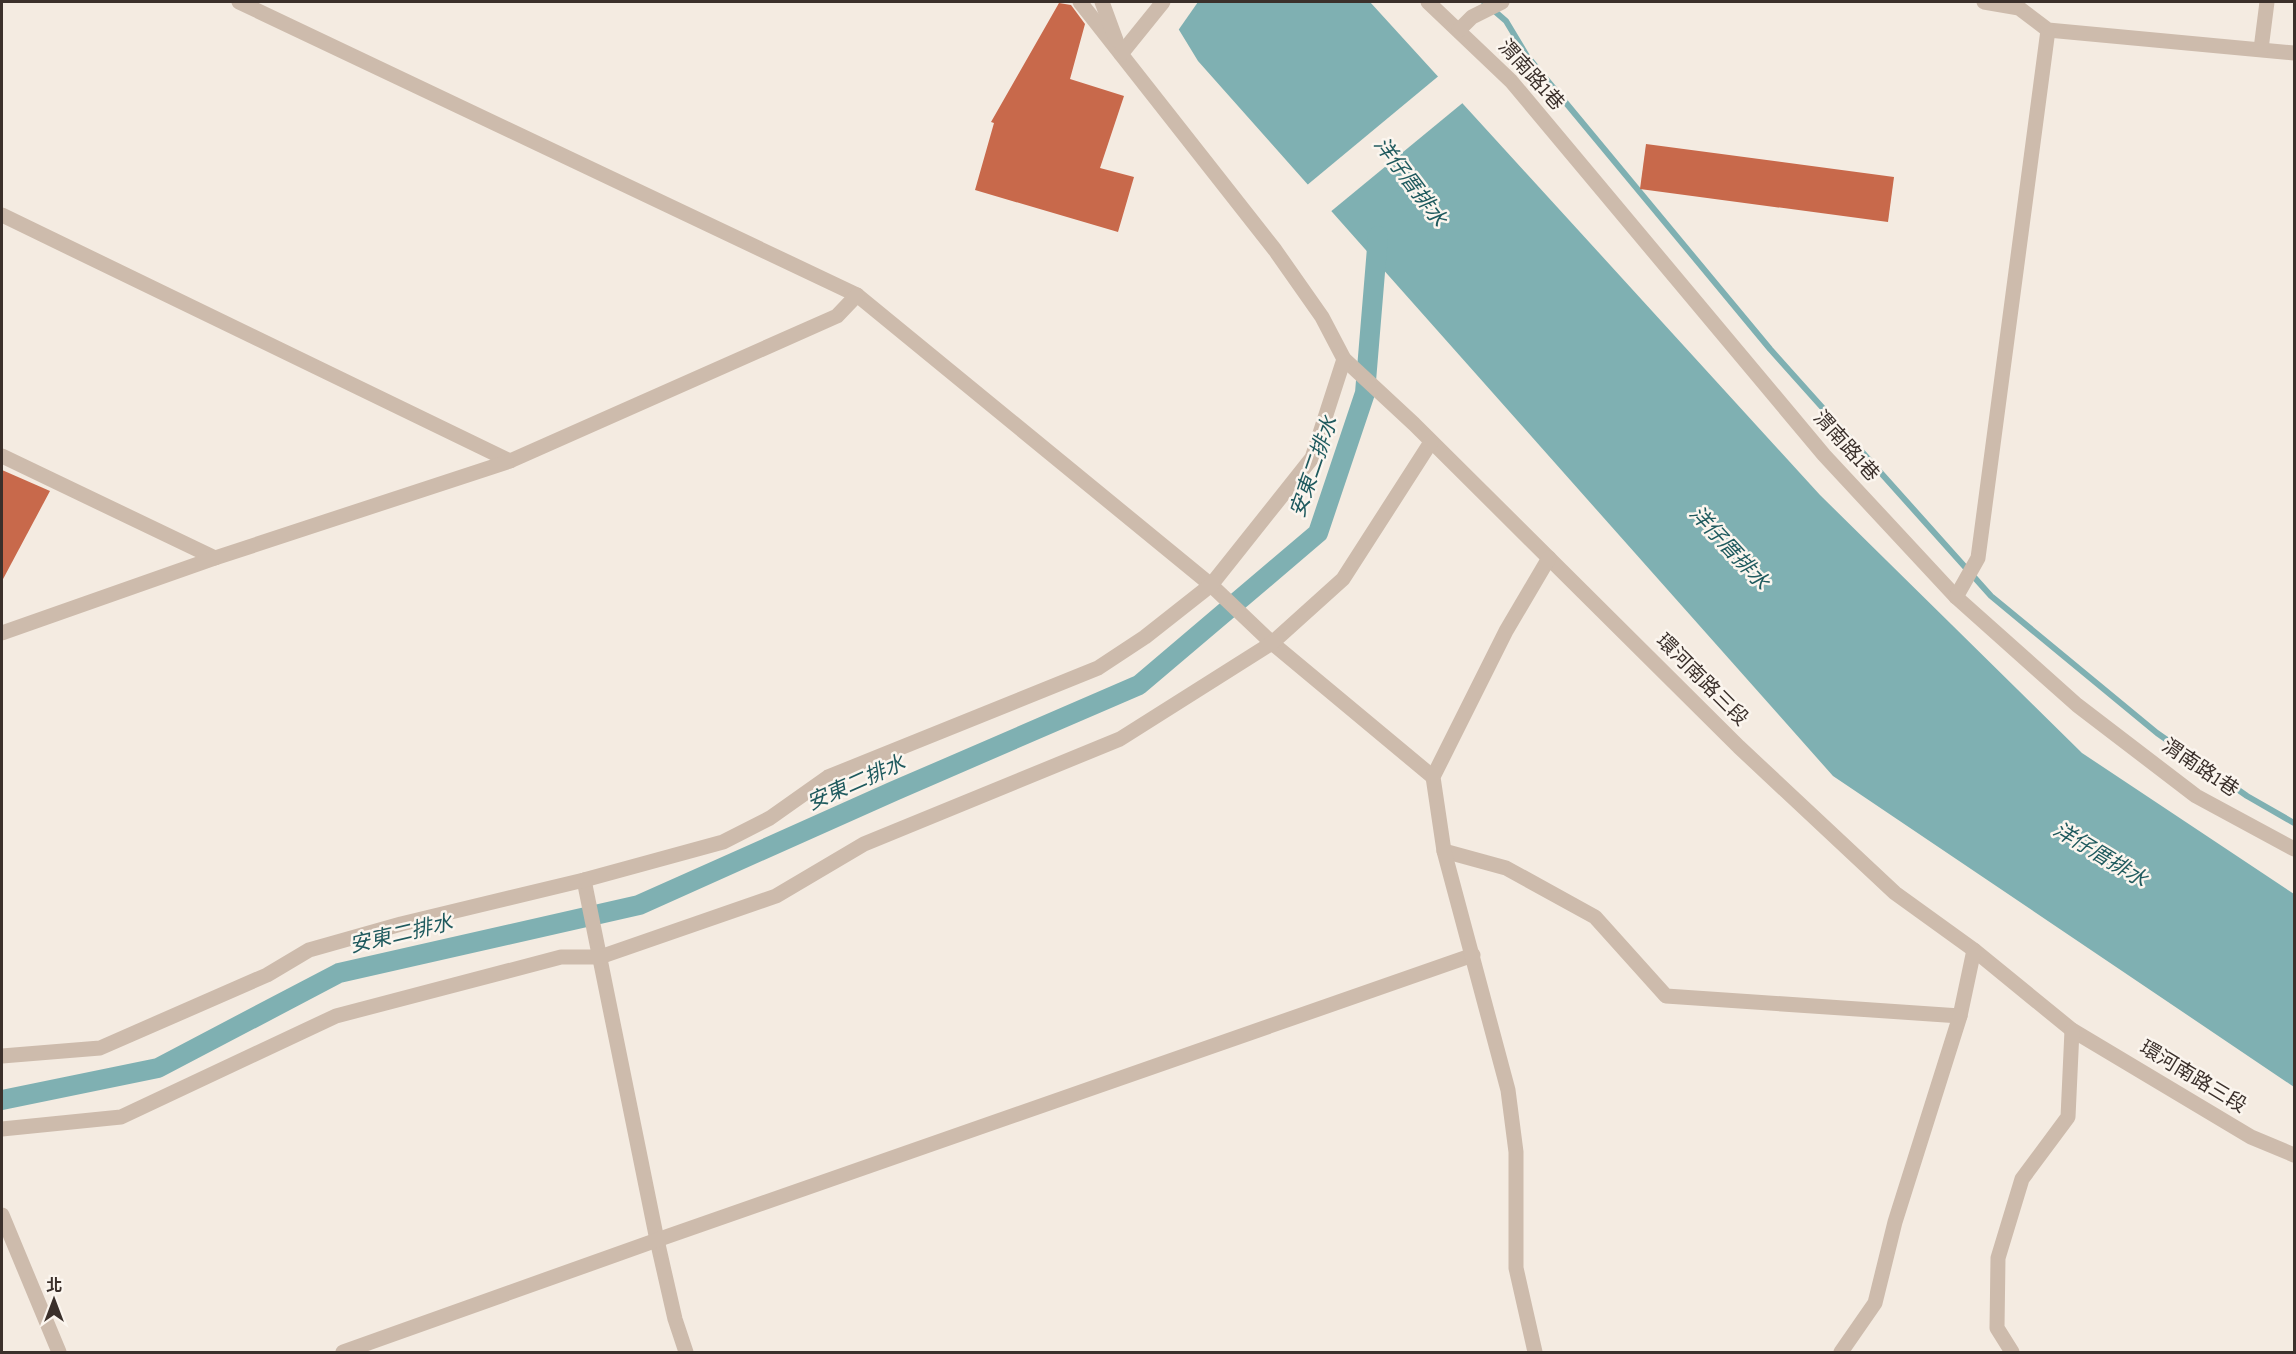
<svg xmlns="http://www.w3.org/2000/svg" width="2296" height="1354" font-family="'Sofia Sans Condensed','Noto Sans TC',sans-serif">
<rect width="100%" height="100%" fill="#f4ebe1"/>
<polygon fill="#7fb0b2" points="1162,2 1370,2 1820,495 2082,753 2294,894 2294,1087 1833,776 1198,61"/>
<g fill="#f4ebe1">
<polygon points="1159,2 1198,2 1177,32"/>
<polygon points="1441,74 1465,101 1329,213 1306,186"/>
</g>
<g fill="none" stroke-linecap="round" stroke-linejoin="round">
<polyline stroke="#7fb0b2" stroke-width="6" points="1484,2 1506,21 1527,56 1770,349 1991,596 2157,733 2247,796 2294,823"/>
<polyline stroke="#7fb0b2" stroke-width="20" points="2,1100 158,1068 339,973 639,905 894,791 1139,685 1318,533 1365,393 1378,236"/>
</g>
<g fill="#c8694b">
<polygon points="1059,3 1071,5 1085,24 1070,79 1124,96 1100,168 1134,177 1118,232 975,190 994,123 991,122"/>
<polygon points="1646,144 1894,177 1888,222 1640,189"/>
<polygon points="2,470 50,491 2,581"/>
</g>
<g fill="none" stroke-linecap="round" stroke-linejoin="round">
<g stroke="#cdbbac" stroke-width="15">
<polyline points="239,2 857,295 1211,585 1272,643 1433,777"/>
<polyline points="1080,2 1275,250 1322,317 1344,359 1414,424 1739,747 1895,893 1974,950 2072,1030 2251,1137 2294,1155"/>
<polyline points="1102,2 1116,40"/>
<polyline points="1428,2 1511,81 1824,455 1956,597 2077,705 2196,796 2294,849"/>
<polyline points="1984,2 2019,8 2048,30 2294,53"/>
<polyline points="1459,30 1472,17 1502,2"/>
<polyline points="2261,49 2267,2"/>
<polyline points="1121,54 1163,2"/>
<polyline points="2,215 510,461"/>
<polyline points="2,456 215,558"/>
<polyline points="1956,597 1978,558 2048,30"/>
<polyline points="2,633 215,558 510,461 837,316 857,295"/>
<polyline points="1444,851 1506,868 1595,917 1666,996 1960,1016"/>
<polyline points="584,880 657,1240 675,1319 686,1352"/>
<polyline points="2,1056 100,1048 267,975 309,950 401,924 584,880 723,842 770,818 828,777 1098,668 1145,637 1211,585 1312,458 1344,359"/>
<polyline points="2,1129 121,1117 336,1016 561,957 600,957 776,896 864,844 1120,739 1272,643 1343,579 1431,442"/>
<polyline points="2,1215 59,1352"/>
<polyline points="343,1352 657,1240 1473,955"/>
<polyline points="1535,1352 1516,1268 1516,1152 1508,1090 1444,851 1433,777 1506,631 1549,558"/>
<polyline points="1841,1352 1875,1303 1895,1222 1960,1016 1974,950"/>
<polyline points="2012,1352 1997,1328 1998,1258 2022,1179 2068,1117 2072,1030"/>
</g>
</g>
<g text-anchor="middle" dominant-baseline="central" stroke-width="5" stroke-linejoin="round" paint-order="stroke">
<g font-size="20" fill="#3b302b" stroke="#fbf5ee">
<text transform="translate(1531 75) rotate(48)">渭南路1巷</text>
<text transform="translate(1846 446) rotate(48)">渭南路1巷</text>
<text transform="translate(1702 680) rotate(45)">環河南路三段</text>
<text transform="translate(2200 768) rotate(34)">渭南路1巷</text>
<text transform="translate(2193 1077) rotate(31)">環河南路三段</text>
</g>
<g font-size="21" font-style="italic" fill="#1f5a5e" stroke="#fbf5ee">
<text transform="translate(1410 182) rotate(53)">洋仔厝排水</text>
<text transform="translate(1314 467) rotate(-71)">安東二排水</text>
<text transform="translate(1729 548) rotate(47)">洋仔厝排水</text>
<text transform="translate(856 783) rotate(-24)">安東二排水</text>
<text transform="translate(2100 855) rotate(31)">洋仔厝排水</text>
<text transform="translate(401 934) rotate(-13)">安東二排水</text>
</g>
</g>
<rect width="2296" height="1354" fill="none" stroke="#3b302b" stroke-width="6"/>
<g transform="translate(54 1300)" stroke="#fbf5ee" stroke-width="4.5" paint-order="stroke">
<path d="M0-4.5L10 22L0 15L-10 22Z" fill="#3b302b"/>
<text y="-9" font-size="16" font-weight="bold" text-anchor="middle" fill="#3b302b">北</text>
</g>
</svg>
